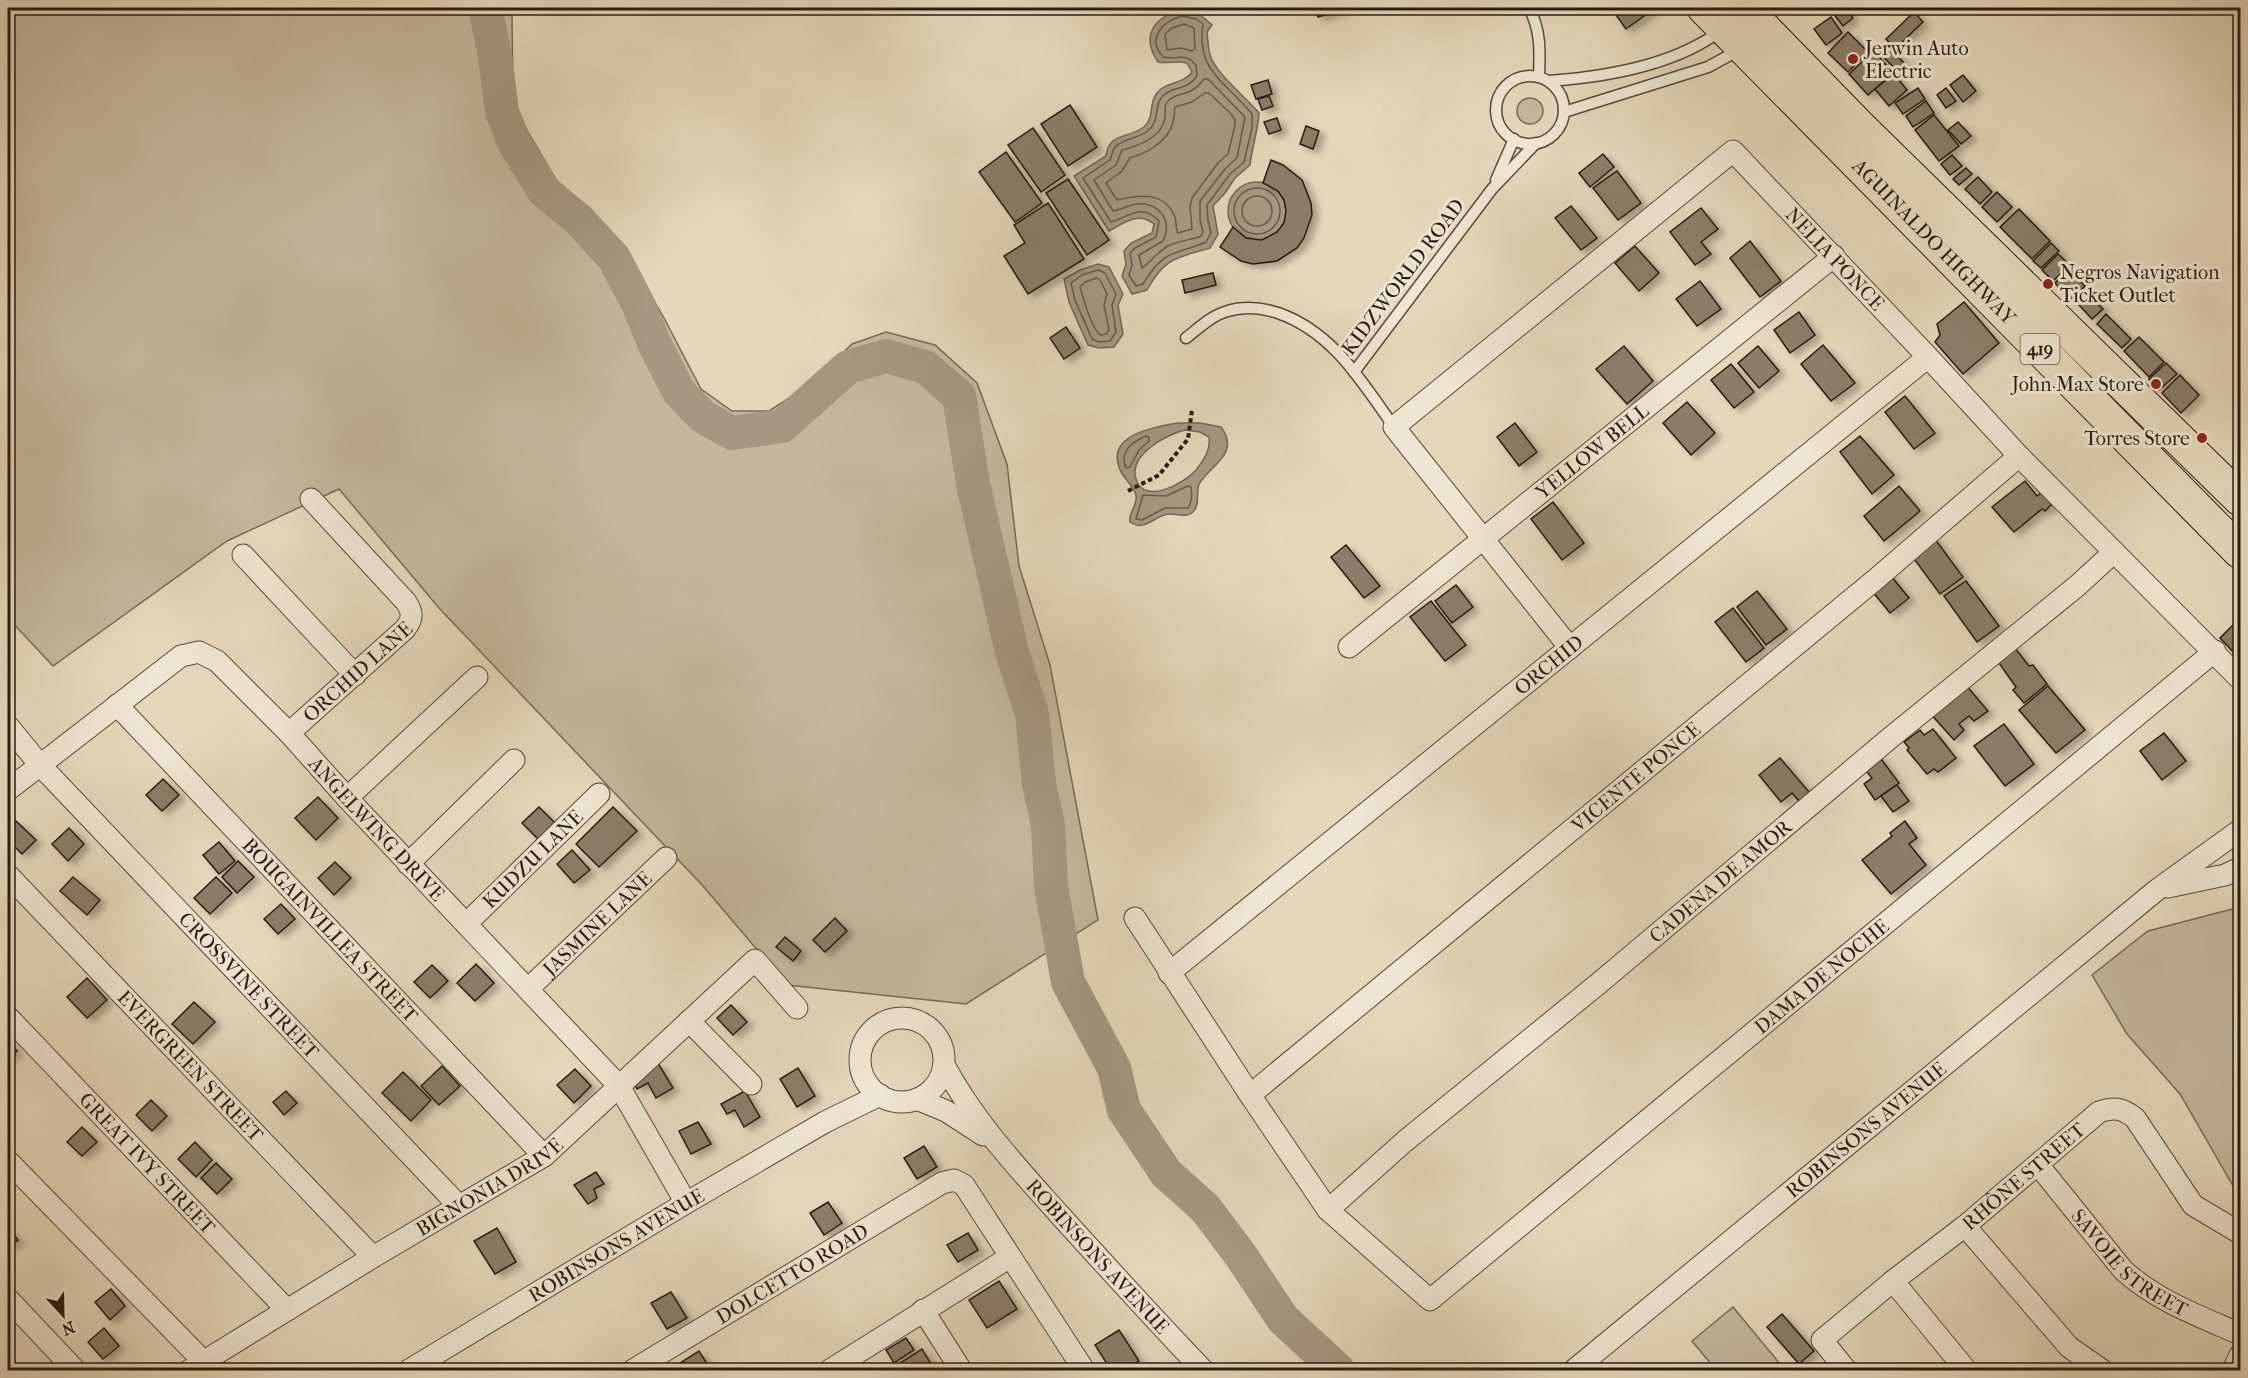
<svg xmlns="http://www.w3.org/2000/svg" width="2248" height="1378" font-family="'IM FELL French Canon',serif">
<defs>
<filter id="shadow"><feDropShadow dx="6" dy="4" stdDeviation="3" flood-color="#0004"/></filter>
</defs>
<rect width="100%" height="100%" fill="#e5d7ba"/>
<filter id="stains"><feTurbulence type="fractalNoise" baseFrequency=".00333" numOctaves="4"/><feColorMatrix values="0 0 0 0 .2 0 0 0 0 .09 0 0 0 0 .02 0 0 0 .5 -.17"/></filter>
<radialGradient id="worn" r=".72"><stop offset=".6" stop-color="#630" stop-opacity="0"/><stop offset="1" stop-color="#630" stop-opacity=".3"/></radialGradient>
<g fill="#c5b79d" stroke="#766a58" stroke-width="1.5">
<polygon points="8,8 507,8 512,13 513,107 558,183 624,248 664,318 701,389 732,411 769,411 811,384 852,344 886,332 935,345 977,383 1007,464 1019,566 1050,665 1098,920 966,1004 787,985 703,886 439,608 339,489 227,541 53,666 8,618"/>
<circle cx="1530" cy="111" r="13"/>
<polygon points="2240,907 2240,1198 2180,1094 2127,1034 2092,975 2148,931"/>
<polygon points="1733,1307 1785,1370 1716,1370 1692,1341"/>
</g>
<g fill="#a59781" stroke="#736655" stroke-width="1.5" fill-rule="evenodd">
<path d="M1183 10 1199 14 1212 25 1207 32C1208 40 1208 48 1210 55 1215 73 1246 97 1259 113 1258 131 1252 147 1250 165L1235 178 1225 193 1213 206 1218 234 1210 248C1177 258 1165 257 1147 290L1132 294 1122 276 1126 264 1124 251 1131 243 1152 233 1154 224C1138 211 1124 223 1109 231L1074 176 1106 156C1109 132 1128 139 1144 127 1155 117 1148 104 1157 93 1166 81 1183 85 1192 72L1187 63C1178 60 1168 64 1158 62 1140 35 1154 17 1183 10Z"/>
<circle cx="1257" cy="211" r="29"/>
<polygon points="1098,264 1109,267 1123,294 1118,305 1123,334 1114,347 1099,348 1088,345 1069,302 1064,279 1080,270"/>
<path d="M1178 423H1200L1221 427C1241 454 1210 465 1199 484 1196 492 1200 505 1193 512 1187 518 1177 514 1170 514 1155 514 1145 533 1130 522 1128 512 1138 506 1136 495 1133 484 1122 478 1119 467 1107 434 1156 427 1178 423ZM1185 430 1200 432 1209 437C1211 450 1203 462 1195 471 1184 483 1144 506 1136 479 1128 455 1167 434 1185 430Z"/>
</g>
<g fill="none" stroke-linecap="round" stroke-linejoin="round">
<g stroke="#665a4a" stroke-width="1.5">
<path d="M1182 16 1196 19 1203 24C1196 73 1226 81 1252 114V128L1244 162 1230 174 1207 205 1208 220 1211 233 1206 242C1173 256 1165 248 1143 284L1136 286 1129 275 1132 265 1130 253 1135 248 1156 237 1159 221C1141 202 1129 217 1111 222L1083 178 1110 160C1112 156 1112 151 1115 147 1120 140 1139 138 1148 131 1161 119 1153 107 1162 97 1171 86 1187 91 1197 76L1196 65C1185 52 1177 60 1163 57 1146 38 1163 21 1182 16Z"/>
<polygon points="1184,24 1194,28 1195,49 1192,51 1181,48 1167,50 1165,34 1172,28"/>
<path d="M1204 79H1208L1245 117 1237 158 1225 169 1200 201V220L1203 232 1201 236C1191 240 1178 241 1168 246 1157 252 1150 263 1142 268L1139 255 1163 241C1173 220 1159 202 1136 204 1128 205 1121 210 1113 211L1094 180 1116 165 1122 150C1138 146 1162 137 1165 118 1166 111 1163 105 1169 100 1181 90 1190 98 1204 79Z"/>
<path d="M1205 93H1209L1231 114 1235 120V125L1228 154 1218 163 1192 198 1190 207 1192 229 1178 233C1175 228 1177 221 1174 215 1164 191 1137 195 1117 200L1106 183 1122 171 1130 158C1147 153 1169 141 1173 122 1175 117 1174 112 1175 107L1192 102Z"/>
<circle cx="1257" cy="211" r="23"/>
<circle cx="1257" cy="211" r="15"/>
<polygon points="1098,270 1105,273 1116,294 1112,305 1116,332 1110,341 1099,342 1092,339 1075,300 1071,283 1082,275"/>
<path d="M1097 278 1100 280 1107 294 1104 305 1109 330 1106 334C1104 334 1103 335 1101 335 1093 333 1082 295 1080 287L1085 282Z"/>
<path d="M1146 436 1149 437V441L1139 450 1130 467 1126 468C1119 451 1132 442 1146 436Z"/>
<path d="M1188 486 1191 487C1192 494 1192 502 1188 508H1165L1142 520 1136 519 1143 495 1166 496Z"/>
</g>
<polyline stroke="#a59781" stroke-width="34" points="485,8 495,55 502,112 515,144 544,191 579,220 614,258 639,306 654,343 679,392 702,416 732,433 782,426 848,367 886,356 925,367 959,396 973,484 1012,652 1032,714 1039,784 1048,825 1051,886 1068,982 1114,1068 1124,1110 1166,1173 1205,1208 1239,1253 1283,1319 1338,1370"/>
</g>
<g fill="#8a7d69" stroke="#281c12" stroke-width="1.5" filter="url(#shadow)">
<polygon points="1315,8 1345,8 1345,9 1318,17"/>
<polygon points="1611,8 1655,8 1626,29"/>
<polygon points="1837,8 1845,8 1853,18 1843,26 1832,12"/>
<polygon points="1914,12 1923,22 1895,49 1886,39"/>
<polygon points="1831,17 1842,33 1826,45 1814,29"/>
<polygon points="1848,32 1868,52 1848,72 1828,53"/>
<polygon points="1887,45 1904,63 1896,70 1879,52"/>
<polygon points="1874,51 1893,73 1868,95 1849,74"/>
<polygon points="1894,74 1907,90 1889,106 1875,89"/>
<polygon points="1963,75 1976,91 1963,102 1950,85"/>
<polygon points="1268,80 1272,94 1256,99 1251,85"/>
<polygon points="1918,88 1925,99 1903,114 1895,103"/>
<polygon points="1946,88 1956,101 1946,108 1937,95"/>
<polygon points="1269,96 1273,106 1262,110 1258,99"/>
<polygon points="1926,101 1934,113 1913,127 1906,116"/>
<polygon points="1070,105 1097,147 1068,166 1041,124"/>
<polygon points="1934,115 1959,146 1939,161 1915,130"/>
<polygon points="1277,118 1281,130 1269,134 1264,122"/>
<polygon points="1958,122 1971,136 1961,144 1948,130"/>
<polygon points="1306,126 1319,131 1313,149 1300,144"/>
<polygon points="1033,128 1065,175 1041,192 1008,145"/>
<polygon points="1006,152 1042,203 1015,222 979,172"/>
<polygon points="1603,154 1614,167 1590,187 1579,173"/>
<polygon points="1952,155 1962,166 1950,175 1941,164"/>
<polygon points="1271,160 1283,165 1302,180 1311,203 1312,215 1304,238 1297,248 1277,261 1253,264 1241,261 1220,247 1233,227 1246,238 1262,240 1277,232 1284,223 1286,211 1284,200 1278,191 1263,183"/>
<polygon points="1966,168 1972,174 1959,185 1953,179"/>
<polygon points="1617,171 1641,203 1618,220 1593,188"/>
<polygon points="1978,177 1992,192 1980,204 1965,189"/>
<polygon points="1068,179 1109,240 1087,255 1046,193"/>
<polygon points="1997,192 2012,207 1997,222 1982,207"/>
<polygon points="1048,203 1084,259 1028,294 1004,256 1025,243 1014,225"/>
<polygon points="1571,206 1597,238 1581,250 1555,218"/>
<polygon points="1701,208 1718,229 1701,242 1711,254 1695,265 1670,232"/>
<polygon points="2019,209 2050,241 2032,259 2000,227"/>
<polygon points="1750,241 1781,281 1760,297 1730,258"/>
<polygon points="2051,243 2059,251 2041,268 2033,261"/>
<polygon points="1635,246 1659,273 1639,291 1615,263"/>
<polygon points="2058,254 2070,265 2053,281 2042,270"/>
<polygon points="2069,269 2085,286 2071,300 2055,283"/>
<polygon points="1213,273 1216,285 1185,293 1182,280"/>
<polygon points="1700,281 1721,309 1697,326 1676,299"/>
<polygon points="2088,294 2103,309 2092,319 2078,304"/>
<polygon points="1964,302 1999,343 1963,374 1935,342 1940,335 1937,324"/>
<polygon points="1799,312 1815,335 1790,353 1774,330"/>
<polygon points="2106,314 2131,339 2122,348 2097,324"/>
<polygon points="1066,327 1080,348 1064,359 1050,338"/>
<polygon points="2139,337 2164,362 2149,377 2124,351"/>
<polygon points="1823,345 1855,383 1831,401 1801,364"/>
<polygon points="1624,346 1653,381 1627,404 1596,369"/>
<polygon points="1758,346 1779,371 1759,388 1738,363"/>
<polygon points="2166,363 2177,374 2159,390 2149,379"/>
<polygon points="1731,364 1754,392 1734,408 1711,380"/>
<polygon points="2180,375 2199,395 2181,413 2162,393"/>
<polygon points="1905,396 1935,433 1914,449 1885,412"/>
<polygon points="1687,402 1715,433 1691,455 1663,423"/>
<polygon points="1515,423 1537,452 1519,466 1497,437"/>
<polygon points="1860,436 1894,475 1872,494 1840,452"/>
<polygon points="2025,481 2037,496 2042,492 2052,504 2045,511 2042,509 2014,532 1992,507"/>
<polygon points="1899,486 1920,511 1884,541 1864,516"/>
<polygon points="1553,502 1584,543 1562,560 1531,519"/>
<polygon points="1932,535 1963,577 1940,594 1909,552"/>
<polygon points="1346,545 1380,586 1364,598 1331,557"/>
<polygon points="1887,571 1909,598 1890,613 1868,586"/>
<polygon points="1966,581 1999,626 1977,642 1944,596"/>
<polygon points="1456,585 1473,607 1452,623 1435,601"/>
<polygon points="1757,591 1787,629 1766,645 1737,607"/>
<polygon points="1431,601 1466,645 1445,661 1410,617"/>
<polygon points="1733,608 1764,648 1746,662 1715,622"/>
<polygon points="2240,618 2240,659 2220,638"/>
<polygon points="2011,643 2029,666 2033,665 2047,684 2024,703 2013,690 2016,687 1994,656"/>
<polygon points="1965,684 1988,711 1974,721 1969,716 1959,724 1964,730 1954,740 1929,712"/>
<polygon points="2048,686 2085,730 2056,753 2019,710"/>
<polygon points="2004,724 2034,764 2005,786 1974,746"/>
<polygon points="1933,729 1956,758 1938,772 1934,769 1927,774 1907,750 1909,748 1904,742 1920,730 1924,735"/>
<polygon points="2164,733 2186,761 2162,780 2140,751"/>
<polygon points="1879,756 1899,783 1875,800 1864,784 1872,778 1863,767"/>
<polygon points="1780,758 1809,792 1800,802 1792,793 1781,802 1759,775"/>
<polygon points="163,779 179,795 162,811 146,795"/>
<polygon points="1897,785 1909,801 1893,812 1881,796"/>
<polygon points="318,797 338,818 316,840 295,818"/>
<polygon points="539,807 555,823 538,839 522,823"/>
<polygon points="613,807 637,831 599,867 576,844"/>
<polygon points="16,821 36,840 22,854 8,840 8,829"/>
<polygon points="1905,821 1917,838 1909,844 1926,865 1891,894 1862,860 1892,836 1890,833"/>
<polygon points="69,828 84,844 68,861 52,844"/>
<polygon points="219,842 235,861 219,874 203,855"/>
<polygon points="572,850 590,870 574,883 557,864"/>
<polygon points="238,861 254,877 237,893 222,877"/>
<polygon points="335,862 351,878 334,895 318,878"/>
<polygon points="73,877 100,900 87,915 60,891"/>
<polygon points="216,877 232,893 210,914 194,898"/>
<polygon points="281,904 295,919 278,934 264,919"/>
<polygon points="835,918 847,931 825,952 813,940"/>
<polygon points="785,937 801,951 793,961 776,947"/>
<polygon points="476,964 494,983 475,1001 457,983"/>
<polygon points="432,965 448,981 430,998 414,982"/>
<polygon points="87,978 107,1000 87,1018 67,997"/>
<polygon points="194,1002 215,1022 193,1044 172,1024"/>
<polygon points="731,1005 747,1022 733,1035 717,1018"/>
<polygon points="8,1040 17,1051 8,1060"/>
<polygon points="658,1063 673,1088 656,1098 648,1083 637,1089 633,1081"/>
<polygon points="442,1066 460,1086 439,1105 421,1086"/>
<polygon points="798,1068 815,1096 797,1107 780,1079"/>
<polygon points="575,1069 591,1086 574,1103 557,1085"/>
<polygon points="403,1072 431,1100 411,1121 382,1093"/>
<polygon points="286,1091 297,1103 284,1115 273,1102"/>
<polygon points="745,1091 760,1117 744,1127 735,1110 727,1114 721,1104"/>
<polygon points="151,1100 167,1116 152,1131 136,1115"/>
<polygon points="698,1122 711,1144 691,1154 679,1131"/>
<polygon points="82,1127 97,1142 82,1156 67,1142"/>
<polygon points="195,1142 212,1160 196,1177 178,1159"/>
<polygon points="924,1146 937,1167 917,1179 904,1158"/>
<polygon points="216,1163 232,1179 217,1194 201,1178"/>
<polygon points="596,1172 604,1184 594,1189 597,1198 588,1204 574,1185"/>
<polygon points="828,1202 842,1223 824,1235 810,1213"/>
<polygon points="8,1227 18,1240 8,1248"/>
<polygon points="497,1228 516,1262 495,1274 474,1241"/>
<polygon points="968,1233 978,1250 958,1262 947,1245"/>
<polygon points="999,1281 1017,1309 987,1328 969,1300"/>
<polygon points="111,1289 125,1306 110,1320 95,1302"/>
<polygon points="671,1292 687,1318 667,1329 651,1303"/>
<polygon points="1782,1314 1814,1351 1799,1364 1767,1327"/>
<polygon points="104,1328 119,1346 103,1359 88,1342"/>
<polygon points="1119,1330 1139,1361 1125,1370 1111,1370 1095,1345"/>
<polygon points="906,1338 914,1350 894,1363 886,1350"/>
<polygon points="922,1349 934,1369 931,1370 900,1370 897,1365"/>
<polygon points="699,1351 711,1370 673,1370 672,1368"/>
</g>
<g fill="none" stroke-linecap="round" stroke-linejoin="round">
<defs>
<g id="service">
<path d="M1529 8C1541 30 1540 52 1539 77"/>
<circle cx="1530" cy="110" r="34"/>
<path d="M1549 81C1604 77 1675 65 1720 31"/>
<polyline points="1564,112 1708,67 1741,49"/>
<polyline points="1496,180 1514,139"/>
<path d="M1186 338C1199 328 1212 315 1228 311 1244 306 1262 308 1278 313 1333 332 1362 382 1394 427"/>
<polyline points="1354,372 1492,189 1536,143"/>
</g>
<g id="minor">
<polyline points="243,555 355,675"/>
<path id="s1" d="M1349 647 1834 256"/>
<path id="s2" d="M1570 648 1394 427 1733 151 1928 357 2019 456 2240 679"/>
<path id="s3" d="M117 705 544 1156"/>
<path id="s4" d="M8 726 40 765 459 1206"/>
<path id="s5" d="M289 733 405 629C413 619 413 612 406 602L311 499"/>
<path id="s6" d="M8 790 181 656 199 652 217 661 289 733 347 798 619 1086 686 1203"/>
<polyline points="347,798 477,677"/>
<polyline points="408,864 514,760"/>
<path id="s7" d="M8 875 373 1257"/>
<polyline points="2168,887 2225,875 2240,868"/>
<path id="s8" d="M1135 918 1250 1095 1328 1210 1430 1300 2215 651"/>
<path id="s9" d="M466 924 599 794"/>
<path id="s10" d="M1169 973 1928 357"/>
<path id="s11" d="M529 988 666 858"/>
<path id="s12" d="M8 1017 287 1310"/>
<circle cx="902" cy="1060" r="42"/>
<polyline points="689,1021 751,1084"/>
<path id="s13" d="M944 1065C974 1121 1016 1166 1058 1213 1106 1266 1154 1319 1203 1370"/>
<path id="s14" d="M1250 1095 1876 579 2019 456"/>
<polyline points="917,1099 946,1111 983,1135"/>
<polyline points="8,1161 204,1362"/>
<path id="s15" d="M2039 1166 2123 1270C2157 1301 2199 1316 2240 1334"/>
<path id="s16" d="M1328 1210 1404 1142 1598 984 1890 738 2077 586 2113 553"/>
<polyline points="1965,1226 2069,1347 2102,1370"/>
<polyline points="1893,1281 1966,1370"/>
<polyline points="8,1299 75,1370"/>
<polyline points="923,1310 961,1370"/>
<path id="s17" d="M190 1370 373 1257 544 1156 755 960 797 1008"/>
<path id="s18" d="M409 1370 686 1203 825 1122 880 1095"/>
<path id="s19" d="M633 1370 942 1183 954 1180 964 1185 1084 1370"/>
<polyline points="830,1370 1010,1257"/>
<path id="s20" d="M1574 1370 2158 889 2240 830"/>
<path id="s21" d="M1846 1370 1822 1340 1893 1281 1965 1226 2099 1112C2115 1107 2122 1108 2135 1118L2193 1205 2240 1233"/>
<polyline points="2233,1370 2240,1355"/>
</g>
<g id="trunk">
<path id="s22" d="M1704 8 2240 552"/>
<polyline points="1744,8 1859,126 2240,499"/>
</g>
</defs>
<use href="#service" stroke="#574b3c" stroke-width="13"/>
<use href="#minor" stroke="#574b3c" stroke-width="23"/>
<use href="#trunk" stroke="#281c12" stroke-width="35"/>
<polyline stroke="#281c12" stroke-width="4" stroke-dasharray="4.5 3" stroke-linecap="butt" points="1128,491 1159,475 1188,439 1192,410"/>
<use href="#service" stroke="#eee5d2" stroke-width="10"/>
<use href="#minor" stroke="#eee5d2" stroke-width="21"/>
<use href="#trunk" stroke="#e5d7ba" stroke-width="33"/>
</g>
<g fill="#8f2418" stroke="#eee5d2" stroke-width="2">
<circle cx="1853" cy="59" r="6"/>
<circle cx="2048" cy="284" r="6"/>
<circle cx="2156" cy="384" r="6"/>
<circle cx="2202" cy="438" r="6"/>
</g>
<g text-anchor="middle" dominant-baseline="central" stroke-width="6" stroke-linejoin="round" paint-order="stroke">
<rect fill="#eee5d2" stroke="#63584c" stroke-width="1.5" x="2020.5" y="334" width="39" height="30" rx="4.5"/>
<g font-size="18" font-weight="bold" fill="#281c12">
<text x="2040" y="349">419</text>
</g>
<g font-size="20" fill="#281c12" stroke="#eee5d2" text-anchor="start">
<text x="1865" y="48">Jerwin Auto<tspan x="1865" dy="23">Electric</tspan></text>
<text x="2060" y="272">Negros Navigation<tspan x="2060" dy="23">Ticket Outlet</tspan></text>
<text x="2144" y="384" text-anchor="end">John Max Store</text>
<text x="2190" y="438" text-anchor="end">Torres Store</text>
</g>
<g font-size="20" fill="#281c12" stroke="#eee5d2">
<text stroke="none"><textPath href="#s22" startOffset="328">AGUINALDO HIGHWAY</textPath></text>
<text stroke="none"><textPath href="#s2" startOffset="868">NELIA PONCE</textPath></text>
<text transform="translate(1403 277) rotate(-53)">KIDZWORLD ROAD</text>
<text stroke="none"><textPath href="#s1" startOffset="312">YELLOW BELL</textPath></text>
<text stroke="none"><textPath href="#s10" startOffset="489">ORCHID</textPath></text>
<text stroke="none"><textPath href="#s5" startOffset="92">ORCHID LANE</textPath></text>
<text stroke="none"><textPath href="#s14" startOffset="500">VICENTE PONCE</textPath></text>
<text stroke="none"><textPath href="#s6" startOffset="489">ANGELWING DRIVE</textPath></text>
<text stroke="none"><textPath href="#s9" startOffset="93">KUDZU LANE</textPath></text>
<text stroke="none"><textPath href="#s16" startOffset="512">CADENA DE AMOR</textPath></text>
<text stroke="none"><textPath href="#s11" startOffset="94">JASMINE LANE</textPath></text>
<text stroke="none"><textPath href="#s3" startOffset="310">BOUGAINVILLEA STREET</textPath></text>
<text stroke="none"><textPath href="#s8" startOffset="994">DAMA DE NOCHE</textPath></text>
<text stroke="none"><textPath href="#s4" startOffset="354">CROSSVINE STREET</textPath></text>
<text stroke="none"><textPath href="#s7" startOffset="264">EVERGREEN STREET</textPath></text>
<text stroke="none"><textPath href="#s20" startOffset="378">ROBINSONS AVENUE</textPath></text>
<text stroke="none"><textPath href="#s12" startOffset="202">GREAT IVY STREET</textPath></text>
<text stroke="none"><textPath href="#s21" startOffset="298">RHÔNE STREET</textPath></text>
<text stroke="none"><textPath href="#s17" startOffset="351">BIGNONIA DRIVE</textPath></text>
<text stroke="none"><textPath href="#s18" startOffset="242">ROBINSONS AVENUE</textPath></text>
<text stroke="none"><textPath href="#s13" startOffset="246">ROBINSONS AVENUE</textPath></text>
<text stroke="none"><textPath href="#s15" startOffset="134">SAVOIE STREET</textPath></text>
<text stroke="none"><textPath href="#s19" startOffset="186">DOLCETTO ROAD</textPath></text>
</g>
</g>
<rect width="2248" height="1378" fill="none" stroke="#e5d7ba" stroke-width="30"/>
<rect x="9" y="9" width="2230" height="1360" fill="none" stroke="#281c12" stroke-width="3"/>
<rect x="15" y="15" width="2218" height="1348" fill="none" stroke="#281c12" stroke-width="1.5"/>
<g transform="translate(63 1315) rotate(158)" stroke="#eee5d2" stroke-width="4.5" paint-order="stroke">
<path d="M0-4.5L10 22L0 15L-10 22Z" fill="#281c12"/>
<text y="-9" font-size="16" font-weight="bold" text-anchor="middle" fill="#281c12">N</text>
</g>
<rect width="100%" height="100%" filter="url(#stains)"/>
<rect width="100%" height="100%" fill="url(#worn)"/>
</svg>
